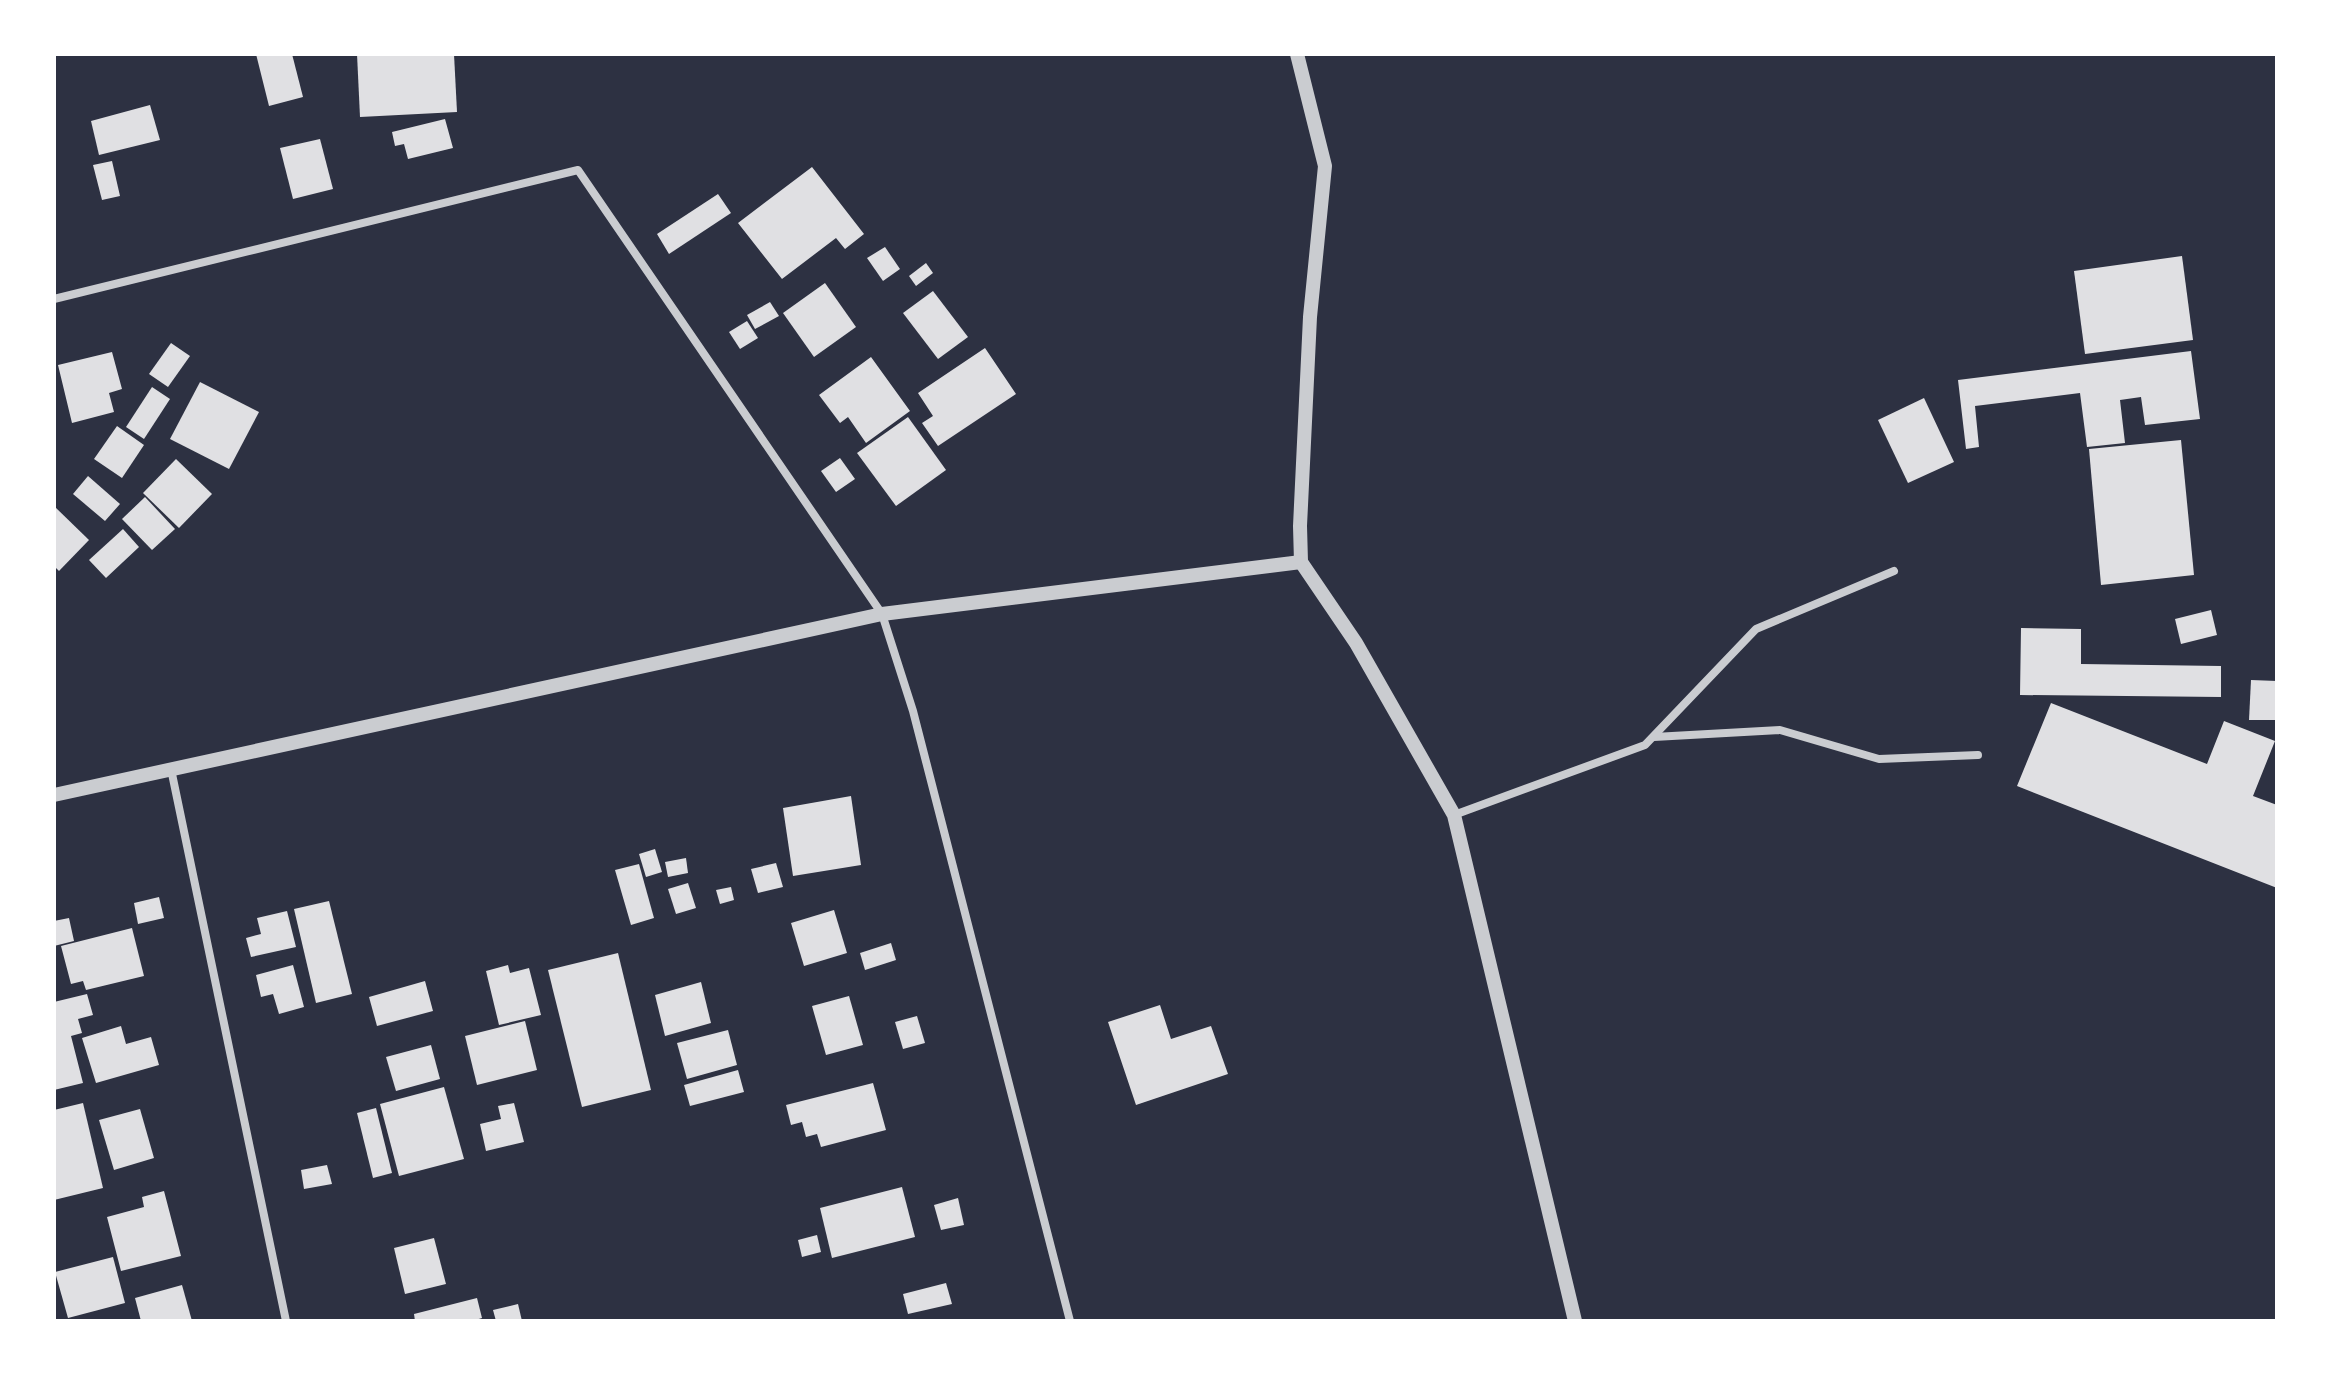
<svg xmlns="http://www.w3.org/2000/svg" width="2331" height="1375" font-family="Karla,sans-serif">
<rect width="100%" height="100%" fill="#2d3142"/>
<g fill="#e0e0e3">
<polygon points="256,54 292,54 303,97 269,106"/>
<polygon points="357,54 454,54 457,112 360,117"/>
<polygon points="150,105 160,140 99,155 91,121"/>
<polygon points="445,119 453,148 408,159 404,144 395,146 392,132"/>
<polygon points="320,139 333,189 293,199 280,148"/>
<polygon points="112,161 120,196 102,200 93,165"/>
<polygon points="812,167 864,234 845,249 836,238 782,279 738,223"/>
<polygon points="718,194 731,213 669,254 657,234"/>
<polygon points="885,247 900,269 883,281 867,258"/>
<polygon points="2182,256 2193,340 2085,354 2074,271"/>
<polygon points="926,263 933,273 916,286 909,276"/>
<polygon points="825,283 856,327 814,357 783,313"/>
<polygon points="933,291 968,337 938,359 903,313"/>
<polygon points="770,302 779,316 755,329 747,315"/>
<polygon points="747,321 758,338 740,349 729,332"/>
<polygon points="171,343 190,356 168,387 149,374"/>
<polygon points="985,348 1016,394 938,446 922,423 933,416 918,393"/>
<polygon points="2191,351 2200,419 2145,425 2141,397 2120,400 2125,443 2087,447 2080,393 1975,406 1979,447 1966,449 1958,380"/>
<polygon points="112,352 122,389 109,393 114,412 72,423 58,365"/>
<polygon points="871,357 910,411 866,443 848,417 840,423 819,395"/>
<polygon points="200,382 259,412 229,469 170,439"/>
<polygon points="152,387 170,399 144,439 126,427"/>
<polygon points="1924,398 1954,462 1908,483 1878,420"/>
<polygon points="908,417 946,470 896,506 857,453"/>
<polygon points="117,426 144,445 122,478 94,459"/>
<polygon points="2181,440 2194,575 2101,585 2089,449"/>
<polygon points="840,458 855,479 836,492 821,471"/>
<polygon points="176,459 212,494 179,528 143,493"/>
<polygon points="88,476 120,504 105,521 73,494"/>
<polygon points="145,497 175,529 152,550 122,519"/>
<polygon points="54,506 89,540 59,571 54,566"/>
<polygon points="123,529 139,547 106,578 89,560"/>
<polygon points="2211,610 2217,635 2181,644 2175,619"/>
<polygon points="2021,628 2081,629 2081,664 2221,666 2221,697 2020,695"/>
<polygon points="2251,680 2277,681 2277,720 2249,720"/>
<polygon points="2051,703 2207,764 2224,721 2275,741 2253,796 2277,805 2277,888 2017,786"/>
<polygon points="851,796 861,865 793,876 783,808"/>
<polygon points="655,849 662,872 646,877 639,854"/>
<polygon points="686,858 688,873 668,877 665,862"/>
<polygon points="776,863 783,887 758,893 751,869"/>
<polygon points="639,864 654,918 631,925 615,870"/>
<polygon points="688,883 696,908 676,914 668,889"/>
<polygon points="731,887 734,900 720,904 716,890"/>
<polygon points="159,897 164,918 138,924 134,903"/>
<polygon points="329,901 352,994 316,1003 294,909"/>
<polygon points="834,910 847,953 804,966 791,923"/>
<polygon points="287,911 296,947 251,957 246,938 261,934 257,918"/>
<polygon points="69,918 74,941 54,946 54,921"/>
<polygon points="132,928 144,976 86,990 83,981 71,984 61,946"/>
<polygon points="891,943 896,960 865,970 860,953"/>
<polygon points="618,953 651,1090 582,1107 548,970"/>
<polygon points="293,965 304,1007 279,1014 273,994 261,997 256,975"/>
<polygon points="508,965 510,973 529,968 541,1015 499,1025 486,971"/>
<polygon points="425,981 433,1011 377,1026 369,997"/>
<polygon points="701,982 711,1023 665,1036 655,995"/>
<polygon points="87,994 93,1015 78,1019 82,1033 71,1036 83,1083 54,1090 54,1002"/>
<polygon points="849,996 863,1045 826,1055 812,1006"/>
<polygon points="1160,1005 1171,1039 1211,1026 1228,1074 1136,1105 1108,1022"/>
<polygon points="917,1016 925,1043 903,1049 895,1022"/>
<polygon points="525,1021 537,1070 477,1085 465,1036"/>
<polygon points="121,1026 126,1044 151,1037 159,1065 96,1083 82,1038"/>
<polygon points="728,1030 737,1065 687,1079 677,1043"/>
<polygon points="431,1045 440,1079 396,1091 386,1057"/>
<polygon points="738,1070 744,1092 690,1106 684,1085"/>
<polygon points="873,1083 886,1130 821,1147 817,1134 806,1137 802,1122 791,1125 786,1105"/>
<polygon points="444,1087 464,1159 399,1176 380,1104"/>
<polygon points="83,1103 103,1188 54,1200 54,1110"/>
<polygon points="514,1103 524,1142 486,1151 480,1124 501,1119 498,1106"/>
<polygon points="376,1108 392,1173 373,1178 357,1113"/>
<polygon points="140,1109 154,1158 114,1170 99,1120"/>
<polygon points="327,1165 332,1184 304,1189 301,1170"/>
<polygon points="902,1187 915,1237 832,1258 820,1208"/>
<polygon points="164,1191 181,1256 121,1271 107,1217 144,1207 142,1197"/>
<polygon points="958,1198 964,1225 941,1230 934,1205"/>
<polygon points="817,1235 821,1252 802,1257 798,1240"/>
<polygon points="434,1238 446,1284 405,1294 394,1248"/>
<polygon points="113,1257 125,1303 68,1318 55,1272"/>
<polygon points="946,1283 952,1304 908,1314 903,1294"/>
<polygon points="182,1285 192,1321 141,1321 135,1298"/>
<polygon points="477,1298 482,1318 472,1321 415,1321 414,1314"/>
<polygon points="518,1304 522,1321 496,1321 493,1310"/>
</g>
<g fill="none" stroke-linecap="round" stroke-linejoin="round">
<g stroke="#caccd0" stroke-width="8">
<polyline points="54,299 578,170 882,614 913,711 1070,1321"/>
<polyline points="1654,737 1780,730 1879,759 1978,755"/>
<polyline points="171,769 286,1321"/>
<polyline points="1454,815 1645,745 1756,629 1894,571"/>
</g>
<g stroke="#caccd0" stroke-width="14">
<polyline points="1297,54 1325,166 1310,317 1300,526 1301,562 1356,643 1454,815 1575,1321"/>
<polyline points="54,795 882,614 1301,562"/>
</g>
</g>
<rect width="2331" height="1375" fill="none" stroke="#ffffff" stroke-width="112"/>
</svg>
